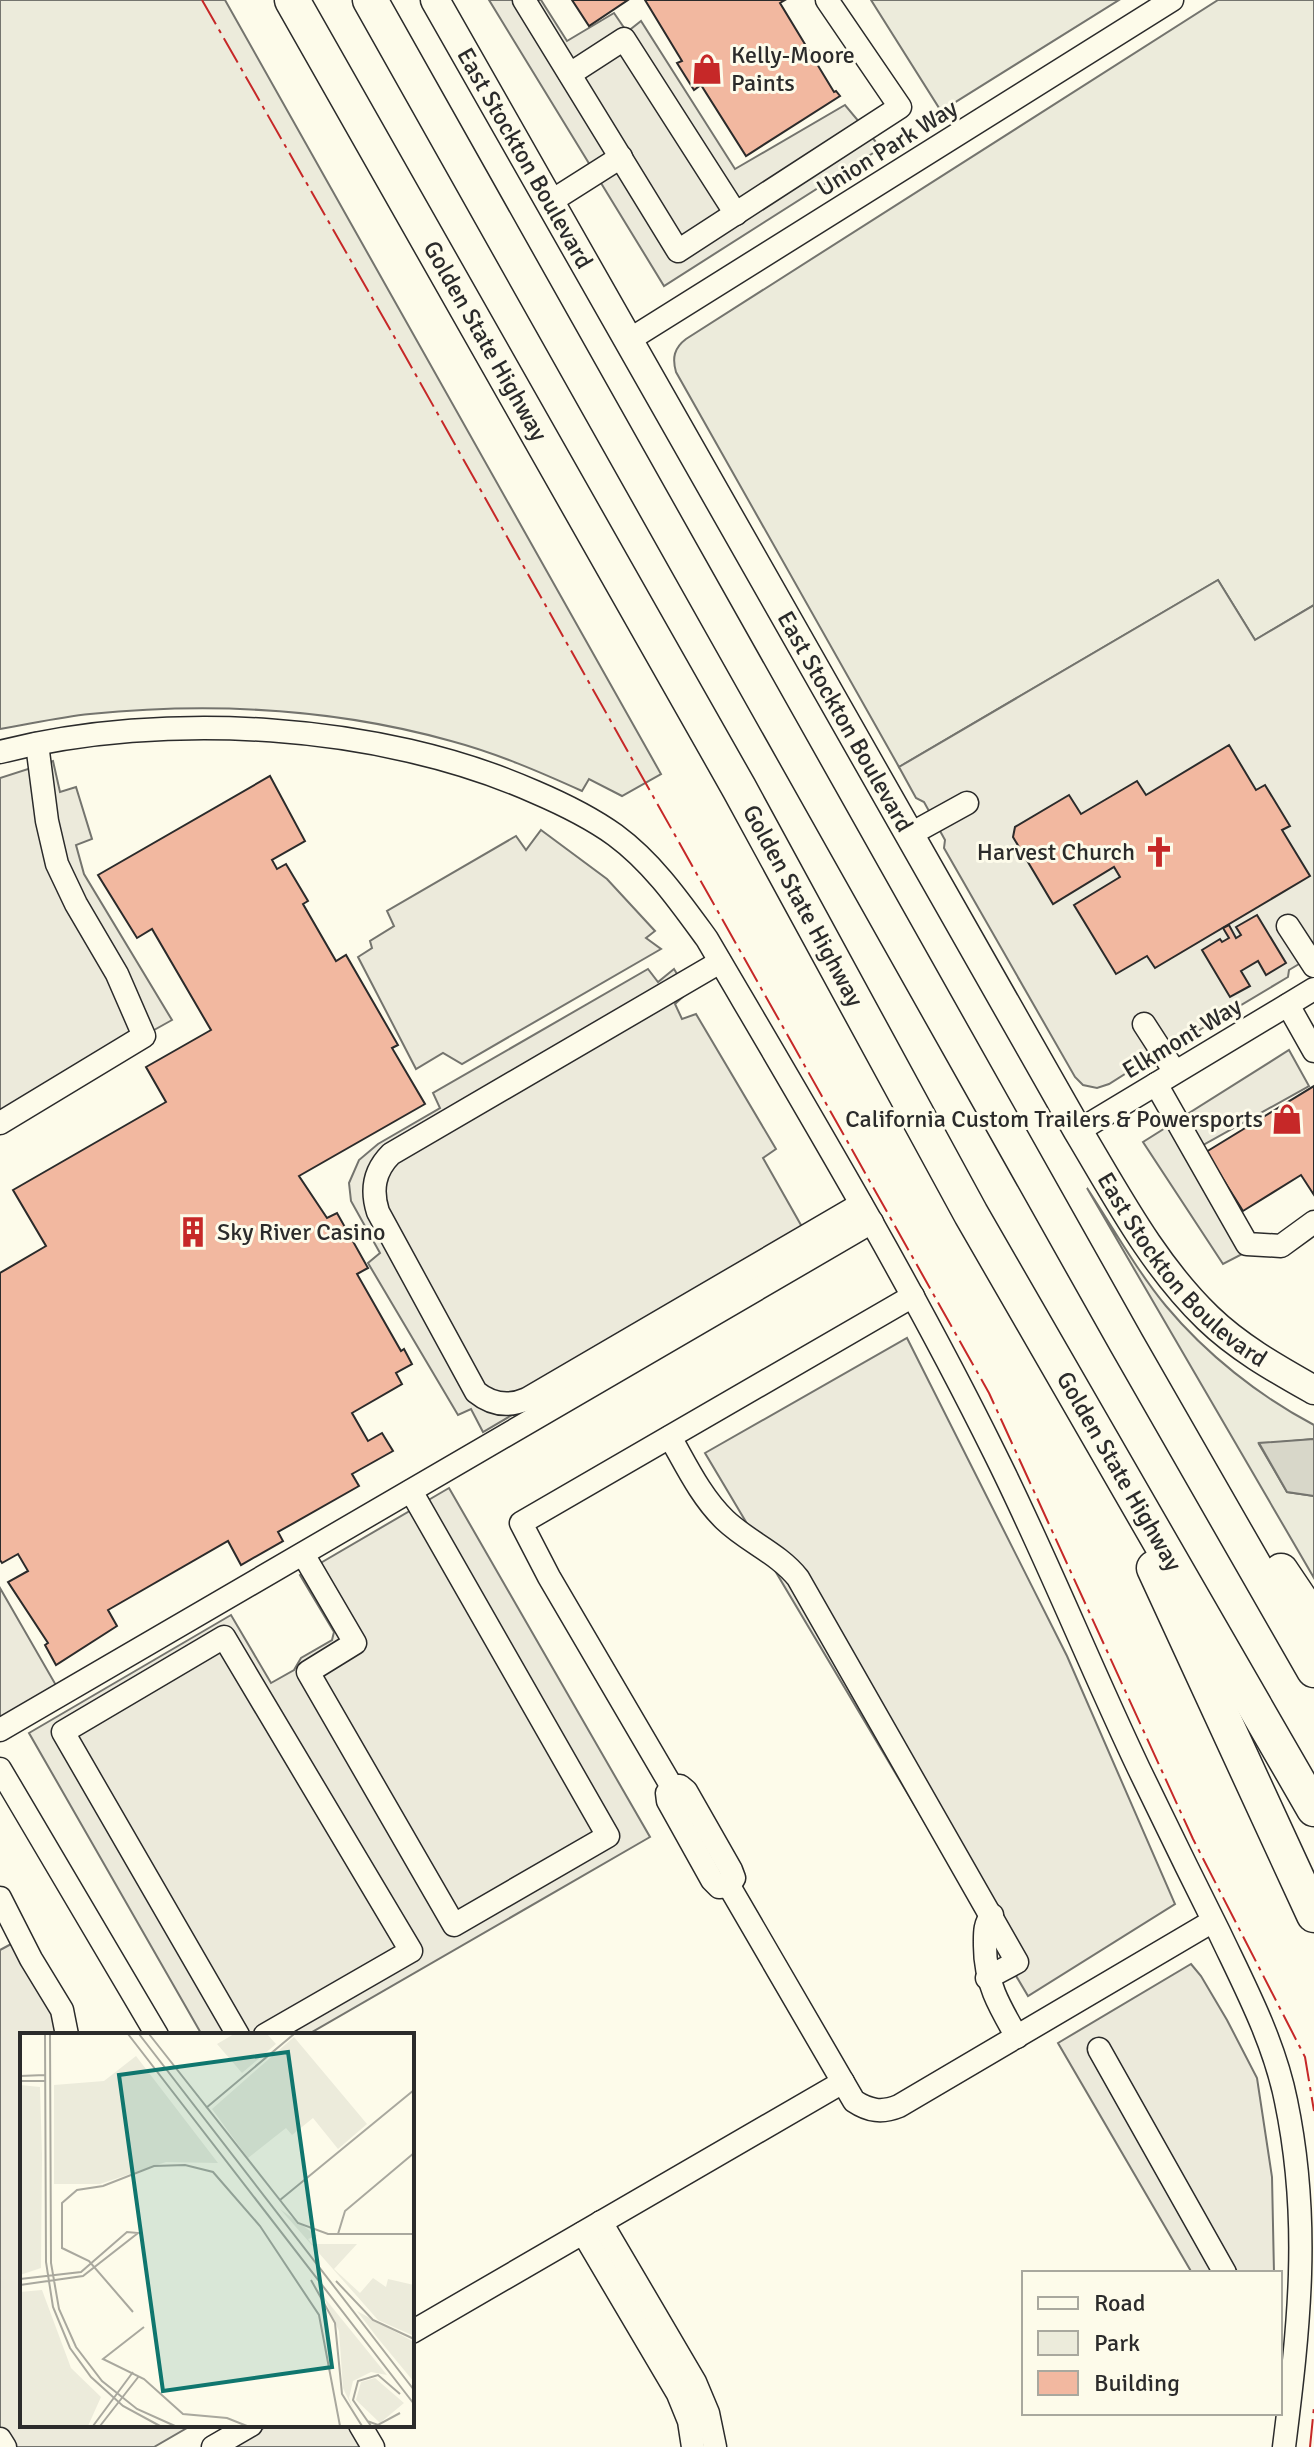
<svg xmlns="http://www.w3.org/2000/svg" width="1314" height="2447" font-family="Signika,sans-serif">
<rect width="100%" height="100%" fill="#fdfbea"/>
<g fill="#ecebdb" stroke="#74746e" stroke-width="2">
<path d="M0 0H225L661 774 622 796 589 779 582 791C540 772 496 753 451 741 333 708 212 702 90 714 60 717 30 724 0 729Z"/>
<polygon points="871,0 1119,0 941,111"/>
<path d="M1218 0H1314V605L1255 640 1218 580 899 767 676 372C672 358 674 348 686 339Z"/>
<path d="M1087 1188C1112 1226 1137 1271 1166 1306 1206 1354 1259 1396 1314 1425V1439L1259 1444 1287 1492 1314 1496V1578Z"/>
</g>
<g fill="#eceadb" stroke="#74746e" stroke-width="2">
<polygon points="489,0 541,0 567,41 614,13 627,32 641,21 735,169 845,105 881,148 664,286"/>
<polygon points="1218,580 1255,640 1314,605 1314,955 1289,970 1288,977 1186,1038 1177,1037 1142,1058 1139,1065 1109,1084 1097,1088 1083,1085 1075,1077 944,848 945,840 924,802 916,798 899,767"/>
<polygon points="53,761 60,792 76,787 92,839 76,845 84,874 172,1020 0,1116 0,778"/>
<polygon points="541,830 607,879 655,931 646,938 661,949 462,1064 443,1053 416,1069 358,957 372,948 370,941 394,926 387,911 516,836 526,850"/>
<polygon points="648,969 658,982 674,969 688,992 675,1004 682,1019 696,1014 776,1149 763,1158 810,1241 483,1432 471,1409 458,1415 368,1263 380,1253 351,1201 349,1183 359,1160 378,1144 440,1108 433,1093"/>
<polygon points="1289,1050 1309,1086 1198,1148 1250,1250 1223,1264 1143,1142"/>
<polygon points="907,1338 1067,1656 1175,1904 1028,1996 705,1453"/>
<polygon points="449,1488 650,1837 307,2035 202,2035 29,1733 231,1615 271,1683 294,1670 301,1658 332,1640 334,1632 300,1575"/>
<polygon points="0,1588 57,1687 0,1719"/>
<polygon points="28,1935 75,2035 22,2035 22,2425 192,2425 154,2447 0,2447 0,1950"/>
<polygon points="1191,1964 1201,1976 1227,2020 1257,2078 1272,2177 1274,2273 1192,2273 1058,2043"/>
<polygon points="269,2425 370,2425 382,2447 231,2447"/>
</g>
<polygon fill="#d8d7c9" stroke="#74746e" stroke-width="2" points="1314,1439 1314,1496 1287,1492 1259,1443"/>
<g fill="#f2b8a0" stroke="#2b2b2b" stroke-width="2">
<polygon points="572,0 628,0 589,26"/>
<polygon points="645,0 785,0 780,3 834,92 836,91 840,96 746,156 701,85 694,90 677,63 682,61"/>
<polygon points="1229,745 1256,790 1265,785 1290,826 1282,830 1310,876 1155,968 1147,956 1116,974 1074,905 1120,877 1114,867 1053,904 1013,837 1015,827 1069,795 1081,814 1137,781 1146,795"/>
<polygon points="270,776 305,841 272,860 277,869 286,864 308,901 303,904 336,961 346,955 398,1045 392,1048 425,1104 299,1176 327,1218 337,1213 368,1268 357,1274 401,1351 404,1349 412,1364 396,1373 402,1384 352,1413 368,1441 382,1433 393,1451 352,1474 359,1486 278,1532 283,1541 241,1565 228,1541 108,1610 117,1626 56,1665 45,1645 48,1643 8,1582 28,1571 18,1554 2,1563 0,1560 0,1273 46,1246 13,1190 166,1102 146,1067 211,1030 152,929 137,938 98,875"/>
<polygon points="1257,915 1286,963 1266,975 1258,961 1241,971 1250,986 1230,997 1202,950 1220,939 1222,942 1229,938 1223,928 1229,925 1236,938 1241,935 1236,927"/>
<polygon points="1314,1086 1314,1195 1301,1175 1243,1211 1206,1152"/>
</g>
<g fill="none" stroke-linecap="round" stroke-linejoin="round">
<defs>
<g id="minor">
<polyline points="524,0 678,251 900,107 827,0"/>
<polyline points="570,74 624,39 736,214"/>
<polyline points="550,202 621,157"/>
<polyline points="629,340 1172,0"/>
<path d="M0 752C165 710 380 723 535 792 563 804 590 817 615 835 653 863 680 902 707 939 806 1108 907 1276 994 1452 1046 1556 1089 1664 1139 1769 1165 1823 1192 1878 1219 1932 1245 1987 1274 2041 1286 2101 1311 2221 1299 2327 1284 2447"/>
<polyline points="909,835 967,803"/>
<polyline points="1288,926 1314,966"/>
<path d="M720 962 391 1154C374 1171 371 1190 378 1212L476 1392C492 1405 509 1407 527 1399L861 1204"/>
<polyline points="1288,1005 1314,1051"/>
<polyline points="1144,1024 1175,1072"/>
<polyline points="1156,1084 1247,1244 1281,1246 1314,1222"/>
<polyline points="0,1123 144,1036 117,974 76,904 57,864 47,821 37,744"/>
<polyline points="1078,1131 1314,989"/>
<path d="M670 1437C686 1465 701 1497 725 1520 748 1542 778 1553 798 1578L1017 1962 987 1978"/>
<polyline points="303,1554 355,1643 308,1672 454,1925 608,1836 411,1491"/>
<polyline points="0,1730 872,1222"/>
<polyline points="0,1769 157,2035"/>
<polyline points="672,1787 549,1577 521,1523 913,1296"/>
<polyline points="672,1787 667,1793 668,1801 712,1880 719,1887 729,1886"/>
<polyline points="672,1787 680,1786 686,1791 731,1870 734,1878 729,1886"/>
<path d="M729 1886 854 2101C869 2111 882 2113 899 2106L1213 1921"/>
<polyline points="0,1898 31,1959 62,2010 67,2035"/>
<path d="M992 1915C984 1924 985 1934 985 1946 985 1982 999 2006 1017 2037"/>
<polyline points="238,2035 63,1732 224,1637 411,1951 265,2035"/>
<polyline points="1099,2049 1225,2273"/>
<polyline points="601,2222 695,2382 708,2413 715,2447"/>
<polyline points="583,2233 678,2394 689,2421 693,2447"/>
<polyline points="412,2332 843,2082"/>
<polyline points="360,2425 373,2447"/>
<polyline points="0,2439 5,2447"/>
<polyline points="213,2447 251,2425"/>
</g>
<g id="major">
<path id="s1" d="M435 0 1078 1131C1117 1196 1153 1265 1208 1318 1239 1348 1277 1369 1314 1390"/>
</g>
<g id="highway">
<path id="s2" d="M292 0 739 788 971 1214 1314 1809"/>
<polyline points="370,0 1127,1344 1314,1670"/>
<polyline points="1154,1568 1314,1915"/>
<polyline points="1281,1571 1314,1620"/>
</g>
</defs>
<use href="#minor" stroke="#2b2b2b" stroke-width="25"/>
<use href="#major" stroke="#2b2b2b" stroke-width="31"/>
<use href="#highway" stroke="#2b2b2b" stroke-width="37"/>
<use href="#minor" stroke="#fdfbea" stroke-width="22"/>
<use href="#major" stroke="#fdfbea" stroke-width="28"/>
<use href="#highway" stroke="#fdfbea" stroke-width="34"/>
<g stroke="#c62828" stroke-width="2" stroke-dasharray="28 6 4 6" stroke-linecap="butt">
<polyline points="202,0 399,345 989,1393 1193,1839 1305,2057 1314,2111"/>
<polyline points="1310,2447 1314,2407"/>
</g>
</g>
<defs>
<symbol id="shop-bare" viewBox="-9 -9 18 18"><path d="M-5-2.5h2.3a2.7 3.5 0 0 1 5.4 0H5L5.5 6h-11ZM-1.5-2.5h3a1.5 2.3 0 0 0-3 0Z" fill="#c62828" stroke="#fdfbea" stroke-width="2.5" paint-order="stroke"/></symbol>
<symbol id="church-bare" viewBox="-9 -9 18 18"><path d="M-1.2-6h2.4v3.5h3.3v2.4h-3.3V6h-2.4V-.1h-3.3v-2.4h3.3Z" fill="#c62828" stroke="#fdfbea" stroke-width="2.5" paint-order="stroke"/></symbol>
<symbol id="building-bare" viewBox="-9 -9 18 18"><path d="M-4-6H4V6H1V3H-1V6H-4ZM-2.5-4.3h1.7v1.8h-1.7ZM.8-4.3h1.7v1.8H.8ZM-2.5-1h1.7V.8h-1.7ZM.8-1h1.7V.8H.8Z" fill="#c62828" stroke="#fdfbea" stroke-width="2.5" paint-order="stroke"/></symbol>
</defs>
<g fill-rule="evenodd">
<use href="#shop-bare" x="685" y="47" width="44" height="44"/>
<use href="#church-bare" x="1137" y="830" width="44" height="44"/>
<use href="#shop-bare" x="1265" y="1097" width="44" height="44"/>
<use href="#building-bare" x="171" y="1210" width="44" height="44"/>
</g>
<g text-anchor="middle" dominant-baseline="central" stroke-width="6" stroke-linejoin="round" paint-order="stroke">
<g font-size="24" fill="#2b2b2b" stroke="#fdfbea" text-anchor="start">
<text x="731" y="55">Kelly-Moore<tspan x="731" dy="28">Paints</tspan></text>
<text x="1135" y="852" text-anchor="end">Harvest Church</text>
<text x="1263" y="1119" text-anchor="end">California Custom Trailers &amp; Powersports</text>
<text x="217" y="1232">Sky River Casino</text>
</g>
<g font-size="24" fill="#2b2b2b" stroke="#fdfbea">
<text transform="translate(887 148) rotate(-32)">Union Park Way</text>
<text stroke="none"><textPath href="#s1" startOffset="182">East Stockton Boulevard</textPath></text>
<text stroke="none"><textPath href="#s2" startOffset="392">Golden State Highway</textPath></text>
<text stroke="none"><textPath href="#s1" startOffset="830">East Stockton Boulevard</textPath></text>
<text stroke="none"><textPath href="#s2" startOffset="1040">Golden State Highway</textPath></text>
<text transform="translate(1182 1038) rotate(-31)">Elkmont Way</text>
<text stroke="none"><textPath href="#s1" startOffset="1476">East Stockton Boulevard</textPath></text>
<text stroke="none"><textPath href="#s2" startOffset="1688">Golden State Highway</textPath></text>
</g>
</g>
<g transform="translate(20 2033)">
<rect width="394" height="394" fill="#fdfbea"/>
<path d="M214 1H247L256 11 222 40 197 11ZM274 4 347 91 318 116 293 85 272 102 266 95 228 125 192 76ZM116 23 198 130 146 129 80 151H34V52L84 48ZM0 52 20 54 22 122 21 235 0 242ZM260 176 297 203 288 206 292 211H337L314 236 340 260 353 245 366 254 368 246 394 252V303L358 287ZM22 257 51 335 81 364 68 393H0V259ZM303 263 367 342 351 339 333 348 329 365 335 380 323 355 319 298ZM337 278 394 309V349L356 303ZM355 345 384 370 360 390 336 367 341 349Z" fill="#ecebdb"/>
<path fill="none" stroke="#a9a89e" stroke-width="2" d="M25 1 26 229 33 274 50 315 71 344 103 373 140 393M30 1 31 230 39 276 56 314 82 348 117 376 155 393M108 1 394 371M119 1 394 357M129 1 278 190 308 201H394M0 43 25 42M0 48H25M186 75 274 1M260 167 394 57M318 201 325 178 394 120M0 246 61 239 107 199 118 200 63 243 0 252M291 247 315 290 322 361 342 393M316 248 353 287 394 306M113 279 69 228 42 215V170L57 157 83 153 134 133 165 132 193 139 240 193 299 282 320 393M124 294 83 326 124 346 163 381 207 385 227 393M347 388 358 392 380 380M73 393 113 339M80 393 119 343M351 393 333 367 338 348 358 342 380 361"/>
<path fill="#0f766e" fill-opacity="0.15" stroke="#0f766e" stroke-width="4" d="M268 19 312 334 143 358 99 42Z"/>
<rect width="394" height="394" fill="none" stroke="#2b2b2b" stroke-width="4"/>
</g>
<rect x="1022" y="2271" width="260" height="144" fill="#fdfbea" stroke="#a9a89e" stroke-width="2"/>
<rect x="1038" y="2297" width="40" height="12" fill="#fdfbea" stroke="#a9a89e" stroke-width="2"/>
<text x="1094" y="2311" font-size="24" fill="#2b2b2b">Road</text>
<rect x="1038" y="2331" width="40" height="24" fill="#ecebdb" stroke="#a9a89e" stroke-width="2"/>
<text x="1094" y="2351" font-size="24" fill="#2b2b2b">Park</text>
<rect x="1038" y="2371" width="40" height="24" fill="#f2b8a0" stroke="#a9a89e" stroke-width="2"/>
<text x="1094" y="2391" font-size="24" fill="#2b2b2b">Building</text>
</svg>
